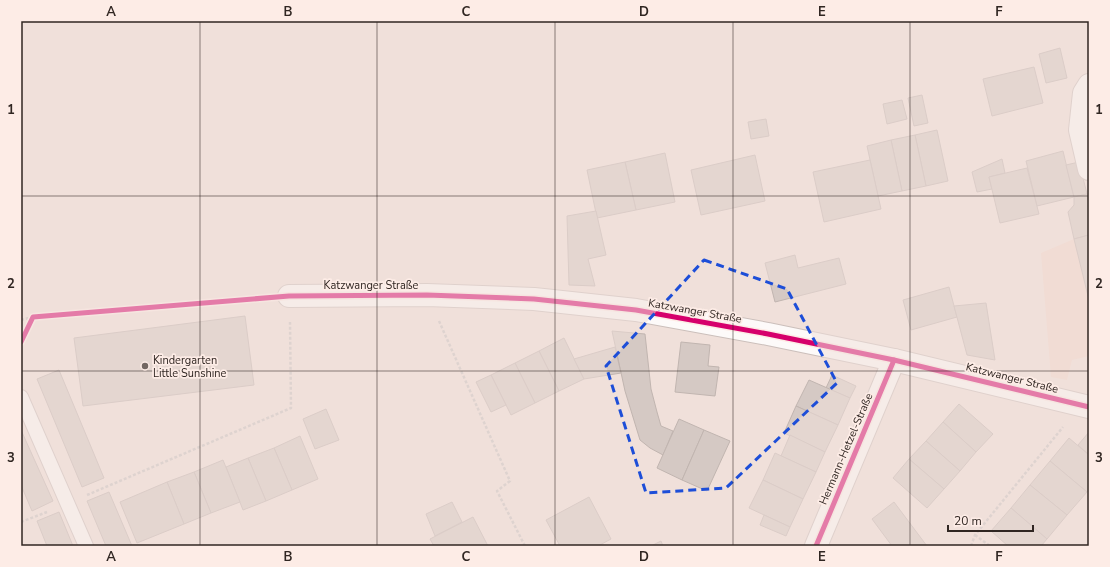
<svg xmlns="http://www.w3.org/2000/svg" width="1110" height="567" font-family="'Nunito Sans',sans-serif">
<rect width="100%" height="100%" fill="#f0e0da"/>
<polygon fill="#f1d7cc" points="1089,235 1089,356 1072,360 1067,380 1051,377 1041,253 1074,239"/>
<g fill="#d5c9c4" stroke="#c1b5b0">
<polygon points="1060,48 1067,78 1046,83 1039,54"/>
<polygon points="1034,67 1043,103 992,116 983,79"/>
<polygon points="922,95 928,123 914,126 908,98"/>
<polygon points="902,100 907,119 887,124 883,104"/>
<polygon points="766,119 769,136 751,139 748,122"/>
<polygon points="937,130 948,181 926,186 915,135"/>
<polygon points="915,135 926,186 902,191 891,140"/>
<polygon points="891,140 902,191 878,196 867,146"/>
<polygon points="1063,151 1074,197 1037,206 1026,161"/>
<polygon points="665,153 675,202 636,210 625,162"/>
<polygon points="755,155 765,201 701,215 691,170"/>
<polygon points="1002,159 1005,173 989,177 992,189 977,192 972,172"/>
<polygon points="870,160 881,209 824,222 813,172"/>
<polygon points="625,162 636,210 597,218 587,170"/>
<polygon points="1079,162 1087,194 1074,197 1066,165"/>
<polygon points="1027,168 1039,214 1000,223 989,177"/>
<polygon points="1087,194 1089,204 1089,235 1074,239 1068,212 1074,205 1074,197"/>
<polygon points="596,211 606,255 588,259 595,286 569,285 567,216"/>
<polygon points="1089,235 1089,300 1074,239"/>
<polygon points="795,255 798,268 839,258 846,284 775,302 765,263"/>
<polygon points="949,287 957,317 911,330 903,300"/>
<polygon points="986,303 995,360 967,355 954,306"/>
<polygon points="245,316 254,385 83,406 74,338"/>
<polygon points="612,331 645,334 651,389 657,412 661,426 673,431 663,455 650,448 640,440 625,391"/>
<polygon points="564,338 584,379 559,391 539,351"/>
<polygon points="681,342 710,345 708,366 719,367 715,396 675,392"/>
<polygon points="615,347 621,373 584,379 574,359"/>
<polygon points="539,351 559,391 535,403 515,363"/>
<polygon points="515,363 535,403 511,415 491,375"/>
<polygon points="59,370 104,478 82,487 37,379"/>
<polygon points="491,375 506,405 491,412 476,382"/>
<polygon points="832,375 856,386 850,398 826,388"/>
<polygon points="809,380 850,398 838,425 796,406"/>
<polygon points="959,404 993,434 976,452 943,422"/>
<polygon points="796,406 838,425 825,452 784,433"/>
<polygon points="326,409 339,440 315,449 303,419"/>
<polygon points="679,419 704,430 682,480 657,468"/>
<polygon points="943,422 976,452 960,471 926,441"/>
<polygon points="21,430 53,501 32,511 21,485"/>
<polygon points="704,430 730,441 707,491 682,480"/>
<polygon points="1089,432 1089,455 1078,445"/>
<polygon points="790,435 825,452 816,472 781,456"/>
<polygon points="300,436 318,479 292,490 274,448"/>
<polygon points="1069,438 1089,455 1089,489 1087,492 1050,461"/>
<polygon points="926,441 960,471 944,489 909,459"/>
<polygon points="274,448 292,490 266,501 248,458"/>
<polygon points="775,453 816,472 803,499 763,480"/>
<polygon points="248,458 266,501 243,510 226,467"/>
<polygon points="909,459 944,489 927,508 893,478"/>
<polygon points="223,460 240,502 211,513 194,472"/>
<polygon points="1050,461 1087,492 1067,515 1030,485"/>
<polygon points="194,472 211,513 184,524 167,482"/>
<polygon points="763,480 803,499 790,527 749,508"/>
<polygon points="167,482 184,524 137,543 120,502"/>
<polygon points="1030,485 1067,515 1047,539 1011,508"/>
<polygon points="109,492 132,546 106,546 87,501"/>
<polygon points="589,497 611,539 598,546 560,546 546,520"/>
<polygon points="452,502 462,522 435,536 426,514"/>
<polygon points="894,502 927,546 892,546 872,519"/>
<polygon points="1011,508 1047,539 1041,546 1008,546 991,531"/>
<polygon points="59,512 73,546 47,546 37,521"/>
<polygon points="764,515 790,527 786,536 760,525"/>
<polygon points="473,517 488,546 434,546 430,539"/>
<polygon points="661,541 663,546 651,546"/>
</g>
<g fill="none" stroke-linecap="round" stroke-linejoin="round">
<defs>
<polyline id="lane" points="21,397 86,546"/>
<g id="street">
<polyline points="1089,85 1084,93 1080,130 1089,169"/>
<polyline points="289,296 427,295 534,299 636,310 768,334 894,360 1089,407"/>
<polyline points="816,546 894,360"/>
</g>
</defs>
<use href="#lane" stroke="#cbbfbb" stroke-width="16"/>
<use href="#street" stroke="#cbbfbb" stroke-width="24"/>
<g stroke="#c8c3c2" stroke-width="2.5" stroke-dasharray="3 2" stroke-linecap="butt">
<polyline points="21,320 33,317 264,298"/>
<polyline points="439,321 510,481 497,491 525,546"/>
<polyline points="21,342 33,317"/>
<polyline points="87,495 291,408 290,322"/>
<polyline points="21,522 47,512"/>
<polyline points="975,535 990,546"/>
<polyline points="971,546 975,535 1063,427"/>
</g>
<use href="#lane" stroke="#fdfaf9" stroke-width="14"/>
<use href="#street" stroke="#fdfaf9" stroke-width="22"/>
<defs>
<g id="cycleway">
<polyline points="21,342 33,317 289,296 427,295 534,299 636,310 768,334 894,360 1089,407"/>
<polyline points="816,546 894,360"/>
</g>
</defs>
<use href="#cycleway" stroke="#fdece6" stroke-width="8"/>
<use href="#cycleway" stroke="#d6006c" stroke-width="5"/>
</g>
<path d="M0 0H1110V567H0ZM704 260 787 289 837 383 726 488 646 493 606 366Z" fill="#f0e0da" fill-opacity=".55" fill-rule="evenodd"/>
<path fill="none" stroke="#1d4ed8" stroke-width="3" stroke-dasharray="8 5" stroke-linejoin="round" d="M704 260 787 289 837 383 726 488 646 493 606 366Z"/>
<path fill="none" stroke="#302622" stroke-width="1" stroke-opacity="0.55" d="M200 21V546M377 21V546M555 21V546M733 21V546M910 21V546M21 196H1089M21 371H1089"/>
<circle fill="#736762" stroke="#fdece6" stroke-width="1.5" cx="145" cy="366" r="4"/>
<g text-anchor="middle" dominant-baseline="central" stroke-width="3.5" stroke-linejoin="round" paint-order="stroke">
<g font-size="11" fill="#302622" stroke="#fdece6">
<text x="371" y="285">Katzwanger Straße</text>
<text transform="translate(695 311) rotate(10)">Katzwanger Straße</text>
<text transform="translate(1012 378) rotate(14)">Katzwanger Straße</text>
<text transform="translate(846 449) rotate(-67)">Hermann-Hetzel-Straße</text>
</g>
<g font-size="11" fill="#302622" stroke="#fdece6" text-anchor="start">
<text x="153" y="360">Kindergarten<tspan x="153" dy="13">Little Sunshine</tspan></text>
</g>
</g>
<rect width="1110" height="567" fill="none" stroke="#fdece6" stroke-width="44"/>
<path d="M948 525v6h85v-6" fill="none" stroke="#302622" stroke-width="2"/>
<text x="954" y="525" font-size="12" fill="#302622" stroke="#fdece6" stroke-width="3" paint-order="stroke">20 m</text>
<rect x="22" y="22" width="1066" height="523" fill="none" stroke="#302622" stroke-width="1.5"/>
<g font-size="13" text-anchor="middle" font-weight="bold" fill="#302622">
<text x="111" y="16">A</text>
<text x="288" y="16">B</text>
<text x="466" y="16">C</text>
<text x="644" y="16">D</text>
<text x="822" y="16">E</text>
<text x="999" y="16">F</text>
<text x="11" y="114">1</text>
<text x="1099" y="114">1</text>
<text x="11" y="288">2</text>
<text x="1099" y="288">2</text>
<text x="11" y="462">3</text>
<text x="1099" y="462">3</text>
<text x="111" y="561">A</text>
<text x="288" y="561">B</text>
<text x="466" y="561">C</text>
<text x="644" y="561">D</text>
<text x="822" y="561">E</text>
<text x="999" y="561">F</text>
</g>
</svg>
